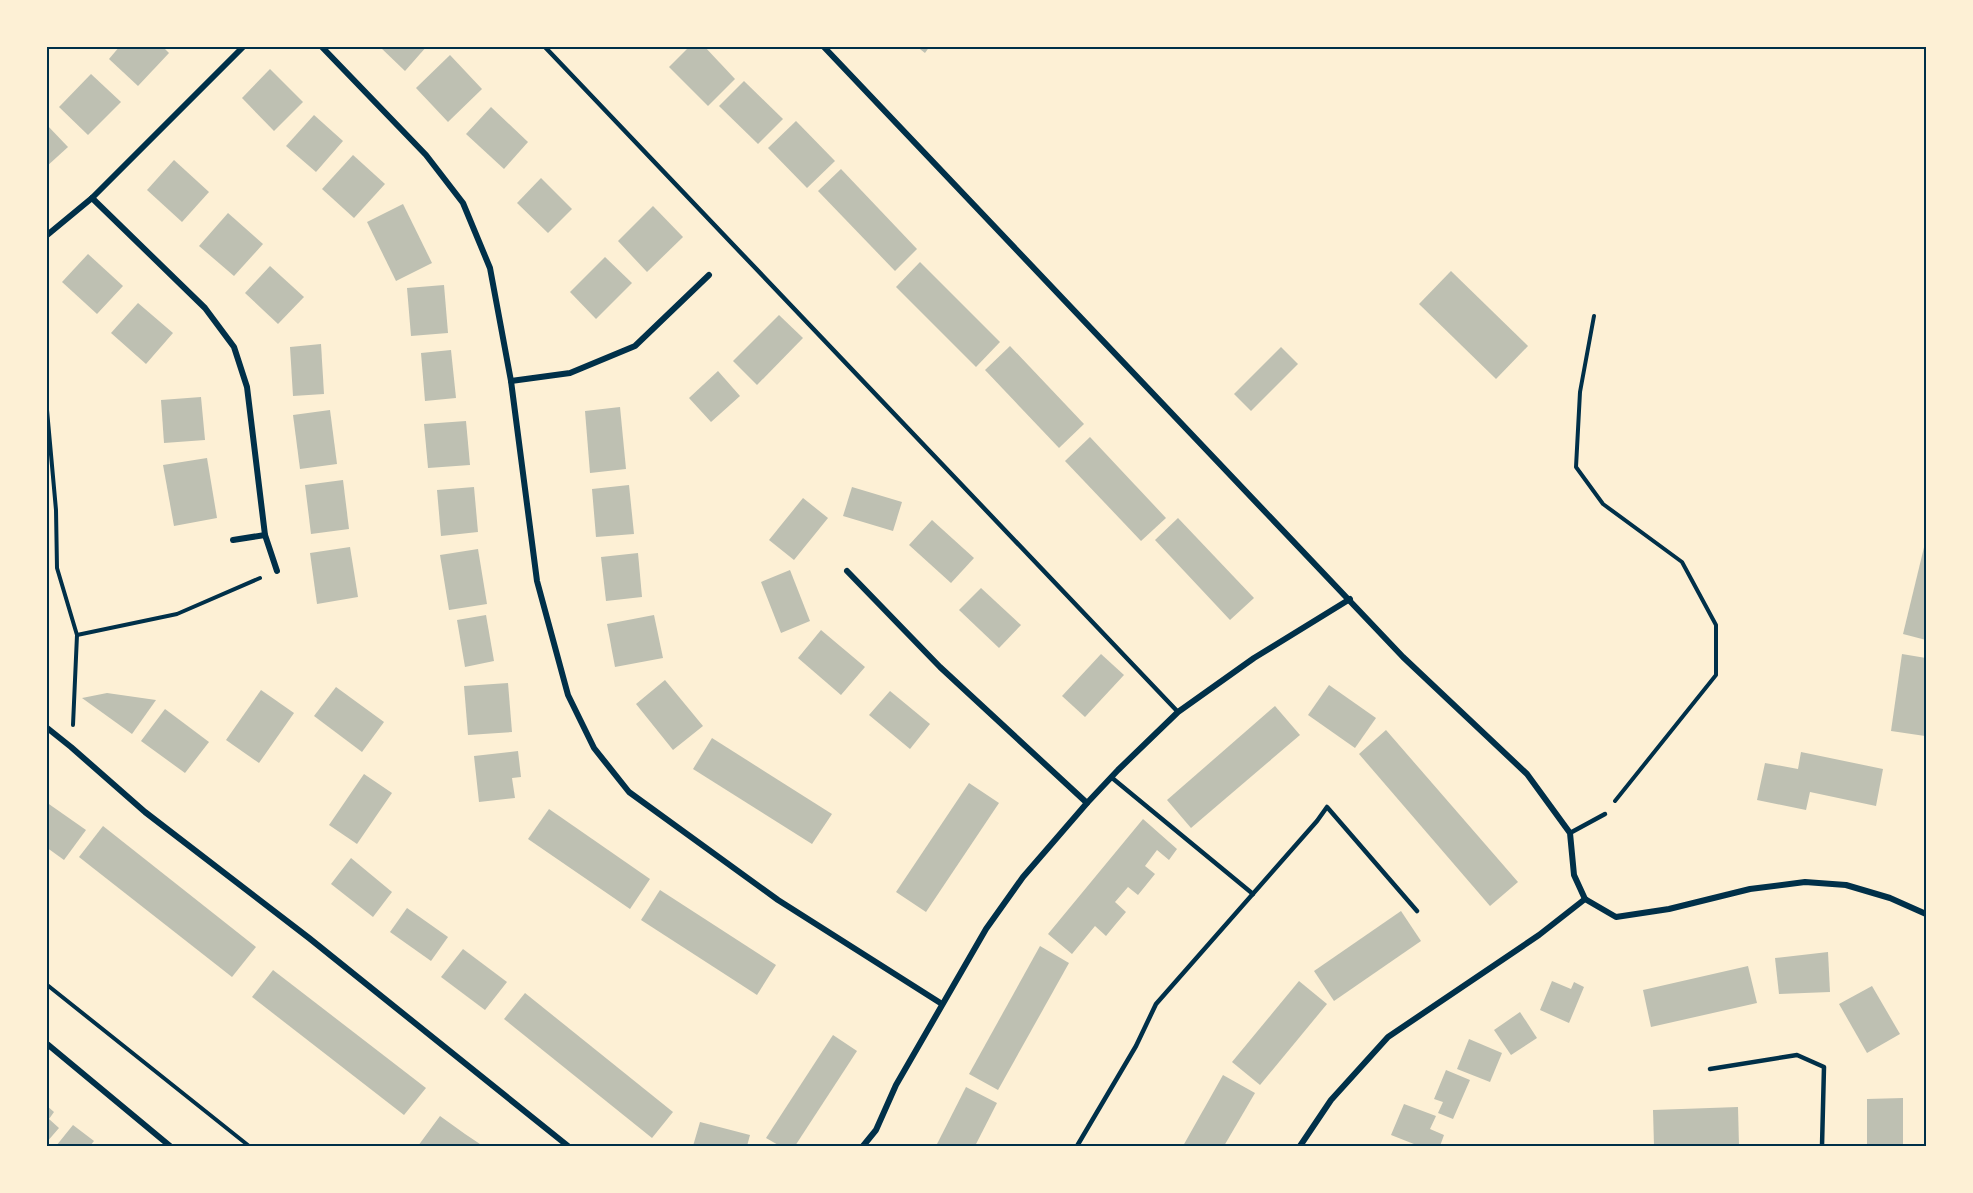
<svg xmlns="http://www.w3.org/2000/svg" width="1973" height="1193" font-family="'Public Sans',sans-serif">
<rect width="100%" height="100%" fill="#fdf0d5"/>
<g fill="#bec0b2">
<polygon points="120,46 162,46 169,53 138,86 109,59"/>
<polygon points="379,46 427,46 405,71"/>
<polygon points="690,46 704,46 735,79 708,106 669,67"/>
<polygon points="916,46 930,46 925,53"/>
<polygon points="450,55 482,89 448,122 416,88"/>
<polygon points="270,69 303,102 274,131 242,98"/>
<polygon points="91,74 121,102 88,135 59,107"/>
<polygon points="744,81 783,119 758,144 719,106"/>
<polygon points="491,107 528,142 504,169 466,134"/>
<polygon points="314,115 343,141 316,172 286,146"/>
<polygon points="796,121 835,161 807,188 768,148"/>
<polygon points="46,124 68,147 46,167"/>
<polygon points="353,155 385,184 354,218 322,189"/>
<polygon points="174,160 209,192 182,222 147,190"/>
<polygon points="841,169 917,249 895,271 818,191"/>
<polygon points="541,178 572,209 548,233 517,203"/>
<polygon points="403,204 432,263 396,281 367,222"/>
<polygon points="653,206 683,237 647,272 618,241"/>
<polygon points="228,213 263,244 234,276 199,246"/>
<polygon points="88,254 123,286 97,314 62,282"/>
<polygon points="605,257 632,283 596,319 570,292"/>
<polygon points="920,262 1000,342 976,367 896,287"/>
<polygon points="270,266 304,297 278,324 245,293"/>
<polygon points="1451,271 1528,346 1496,379 1419,304"/>
<polygon points="444,285 448,333 411,336 407,288"/>
<polygon points="138,303 173,333 146,364 111,333"/>
<polygon points="779,315 803,338 757,385 733,361"/>
<polygon points="321,344 324,394 293,396 290,347"/>
<polygon points="1010,346 1084,424 1059,448 985,370"/>
<polygon points="1281,347 1298,364 1251,411 1234,394"/>
<polygon points="451,350 456,398 425,401 421,353"/>
<polygon points="718,371 740,396 711,422 689,398"/>
<polygon points="201,397 205,440 164,443 161,400"/>
<polygon points="620,407 626,469 590,473 585,411"/>
<polygon points="330,410 337,464 300,469 293,415"/>
<polygon points="466,421 470,465 428,468 424,424"/>
<polygon points="1090,437 1166,518 1141,541 1065,461"/>
<polygon points="207,458 217,518 174,526 163,465"/>
<polygon points="343,480 349,529 311,534 305,485"/>
<polygon points="629,485 634,534 596,537 592,489"/>
<polygon points="474,487 478,532 441,536 437,490"/>
<polygon points="852,487 902,502 893,531 843,516"/>
<polygon points="803,498 828,518 794,560 769,540"/>
<polygon points="1178,518 1254,598 1230,620 1155,540"/>
<polygon points="932,520 974,558 951,583 909,545"/>
<polygon points="1926,539 1926,640 1903,634"/>
<polygon points="350,547 358,597 317,604 310,553"/>
<polygon points="478,549 487,604 449,610 440,555"/>
<polygon points="638,553 642,597 606,601 601,557"/>
<polygon points="790,570 810,621 781,633 761,582"/>
<polygon points="981,588 1021,625 999,648 959,610"/>
<polygon points="486,615 494,661 465,667 457,620"/>
<polygon points="654,615 663,658 615,667 607,624"/>
<polygon points="821,630 865,667 841,695 798,658"/>
<polygon points="1101,654 1124,675 1085,717 1062,696"/>
<polygon points="1902,654 1926,658 1926,723 1925,736 1891,731"/>
<polygon points="665,680 703,726 673,750 636,704"/>
<polygon points="508,683 512,732 468,735 464,686"/>
<polygon points="1329,685 1376,718 1355,748 1308,715"/>
<polygon points="336,687 384,722 362,752 314,716"/>
<polygon points="261,690 294,713 259,763 226,740"/>
<polygon points="890,691 930,724 910,749 869,715"/>
<polygon points="107,693 156,700 132,734 82,698"/>
<polygon points="1275,706 1300,735 1191,828 1167,800"/>
<polygon points="165,709 209,742 185,773 141,741"/>
<polygon points="1386,730 1518,882 1490,906 1359,754"/>
<polygon points="712,738 832,814 812,844 693,769"/>
<polygon points="518,751 521,777 512,778 515,798 479,802 474,756"/>
<polygon points="1801,752 1883,769 1876,806 1810,792 1806,810 1757,800 1765,763 1798,769"/>
<polygon points="364,774 392,793 357,844 329,825"/>
<polygon points="969,783 999,803 926,912 896,892"/>
<polygon points="46,802 86,830 64,860 46,847"/>
<polygon points="549,809 650,879 630,909 528,839"/>
<polygon points="1143,819 1177,849 1169,860 1157,850 1145,866 1155,874 1138,895 1128,887 1115,902 1126,912 1115,925 1106,936 1095,926 1072,954 1048,934"/>
<polygon points="103,826 256,947 232,977 79,857"/>
<polygon points="351,858 392,892 373,917 331,884"/>
<polygon points="660,890 776,965 757,995 641,920"/>
<polygon points="407,908 448,937 431,961 390,932"/>
<polygon points="1401,911 1421,941 1334,1001 1314,971"/>
<polygon points="1040,946 1069,963 998,1090 969,1074"/>
<polygon points="463,949 507,982 485,1010 441,977"/>
<polygon points="1828,952 1830,992 1779,994 1775,958"/>
<polygon points="1748,966 1757,1003 1651,1027 1643,990"/>
<polygon points="273,970 426,1088 404,1115 252,997"/>
<polygon points="1299,981 1327,1004 1260,1085 1232,1062"/>
<polygon points="1552,981 1571,989 1574,982 1584,987 1569,1023 1540,1010"/>
<polygon points="1872,986 1900,1034 1867,1053 1839,1004"/>
<polygon points="525,993 673,1112 652,1138 504,1019"/>
<polygon points="1520,1012 1537,1038 1511,1055 1494,1030"/>
<polygon points="833,1035 857,1051 795,1146 780,1146 766,1138"/>
<polygon points="1469,1039 1502,1053 1490,1082 1457,1069"/>
<polygon points="1446,1070 1470,1080 1453,1119 1438,1113 1443,1102 1434,1099"/>
<polygon points="1223,1075 1255,1093 1224,1146 1183,1146"/>
<polygon points="966,1087 997,1103 975,1146 936,1146"/>
<polygon points="1903,1098 1903,1146 1867,1146 1867,1099"/>
<polygon points="1404,1104 1436,1116 1430,1129 1444,1135 1440,1146 1419,1146 1391,1135"/>
<polygon points="46,1105 54,1112 49,1119 59,1128 46,1143"/>
<polygon points="1738,1107 1739,1146 1654,1146 1653,1110"/>
<polygon points="440,1116 465,1134 483,1146 418,1146"/>
<polygon points="700,1122 750,1135 747,1146 693,1146"/>
<polygon points="73,1125 94,1141 90,1146 56,1146"/>
</g>
<g fill="none" stroke-linecap="round" stroke-linejoin="round">
<g stroke="#003049" stroke-width="4">
<polyline points="1594,316 1580,392 1576,467 1603,504 1682,562 1716,625 1716,675 1615,801"/>
<polyline points="46,399 56,510 57,568 77,635 73,725"/>
<polyline points="77,635 177,614 260,578"/>
<polyline points="46,984 249,1146"/>
</g>
<g stroke="#003049" stroke-width="4.5">
<polyline points="544,46 1178,712"/>
<polyline points="1111,777 1253,894"/>
<polyline points="1570,833 1605,814"/>
<polyline points="1710,1069 1797,1055 1824,1067 1822,1146"/>
<polyline points="1077,1146 1136,1046 1156,1004 1317,821 1327,807 1417,911"/>
</g>
<g stroke="#003049" stroke-width="6">
<polyline points="321,46 426,155 463,203 490,268 511,381 537,581 568,695 594,748 629,792 778,900 942,1004"/>
<polyline points="823,46 1403,657 1527,774 1570,833 1574,875 1585,899"/>
<polyline points="92,198 205,308 234,347 247,387 265,535 277,571"/>
<polyline points="46,236 92,198 244,46"/>
<polyline points="511,381 570,373 635,346 709,275"/>
<polyline points="233,540 265,535"/>
<polyline points="847,571 940,667 1087,803"/>
<polyline points="46,727 71,747 145,812 309,938 568,1146"/>
<polyline points="1585,899 1616,917 1669,909 1750,889 1805,882 1846,885 1890,898 1926,914"/>
<polyline points="46,1043 170,1146"/>
<polyline points="863,1146 876,1130 896,1085 986,929 1023,877 1087,803 1118,770 1178,712 1254,658 1350,599"/>
<polyline points="1300,1146 1331,1100 1388,1037 1539,935 1585,899"/>
</g>
</g>
<rect width="1973" height="1193" fill="none" stroke="#fdf0d5" stroke-width="96"/>
<rect x="48" y="48" width="1877" height="1097" fill="none" stroke="#003049" stroke-width="2"/>
</svg>
